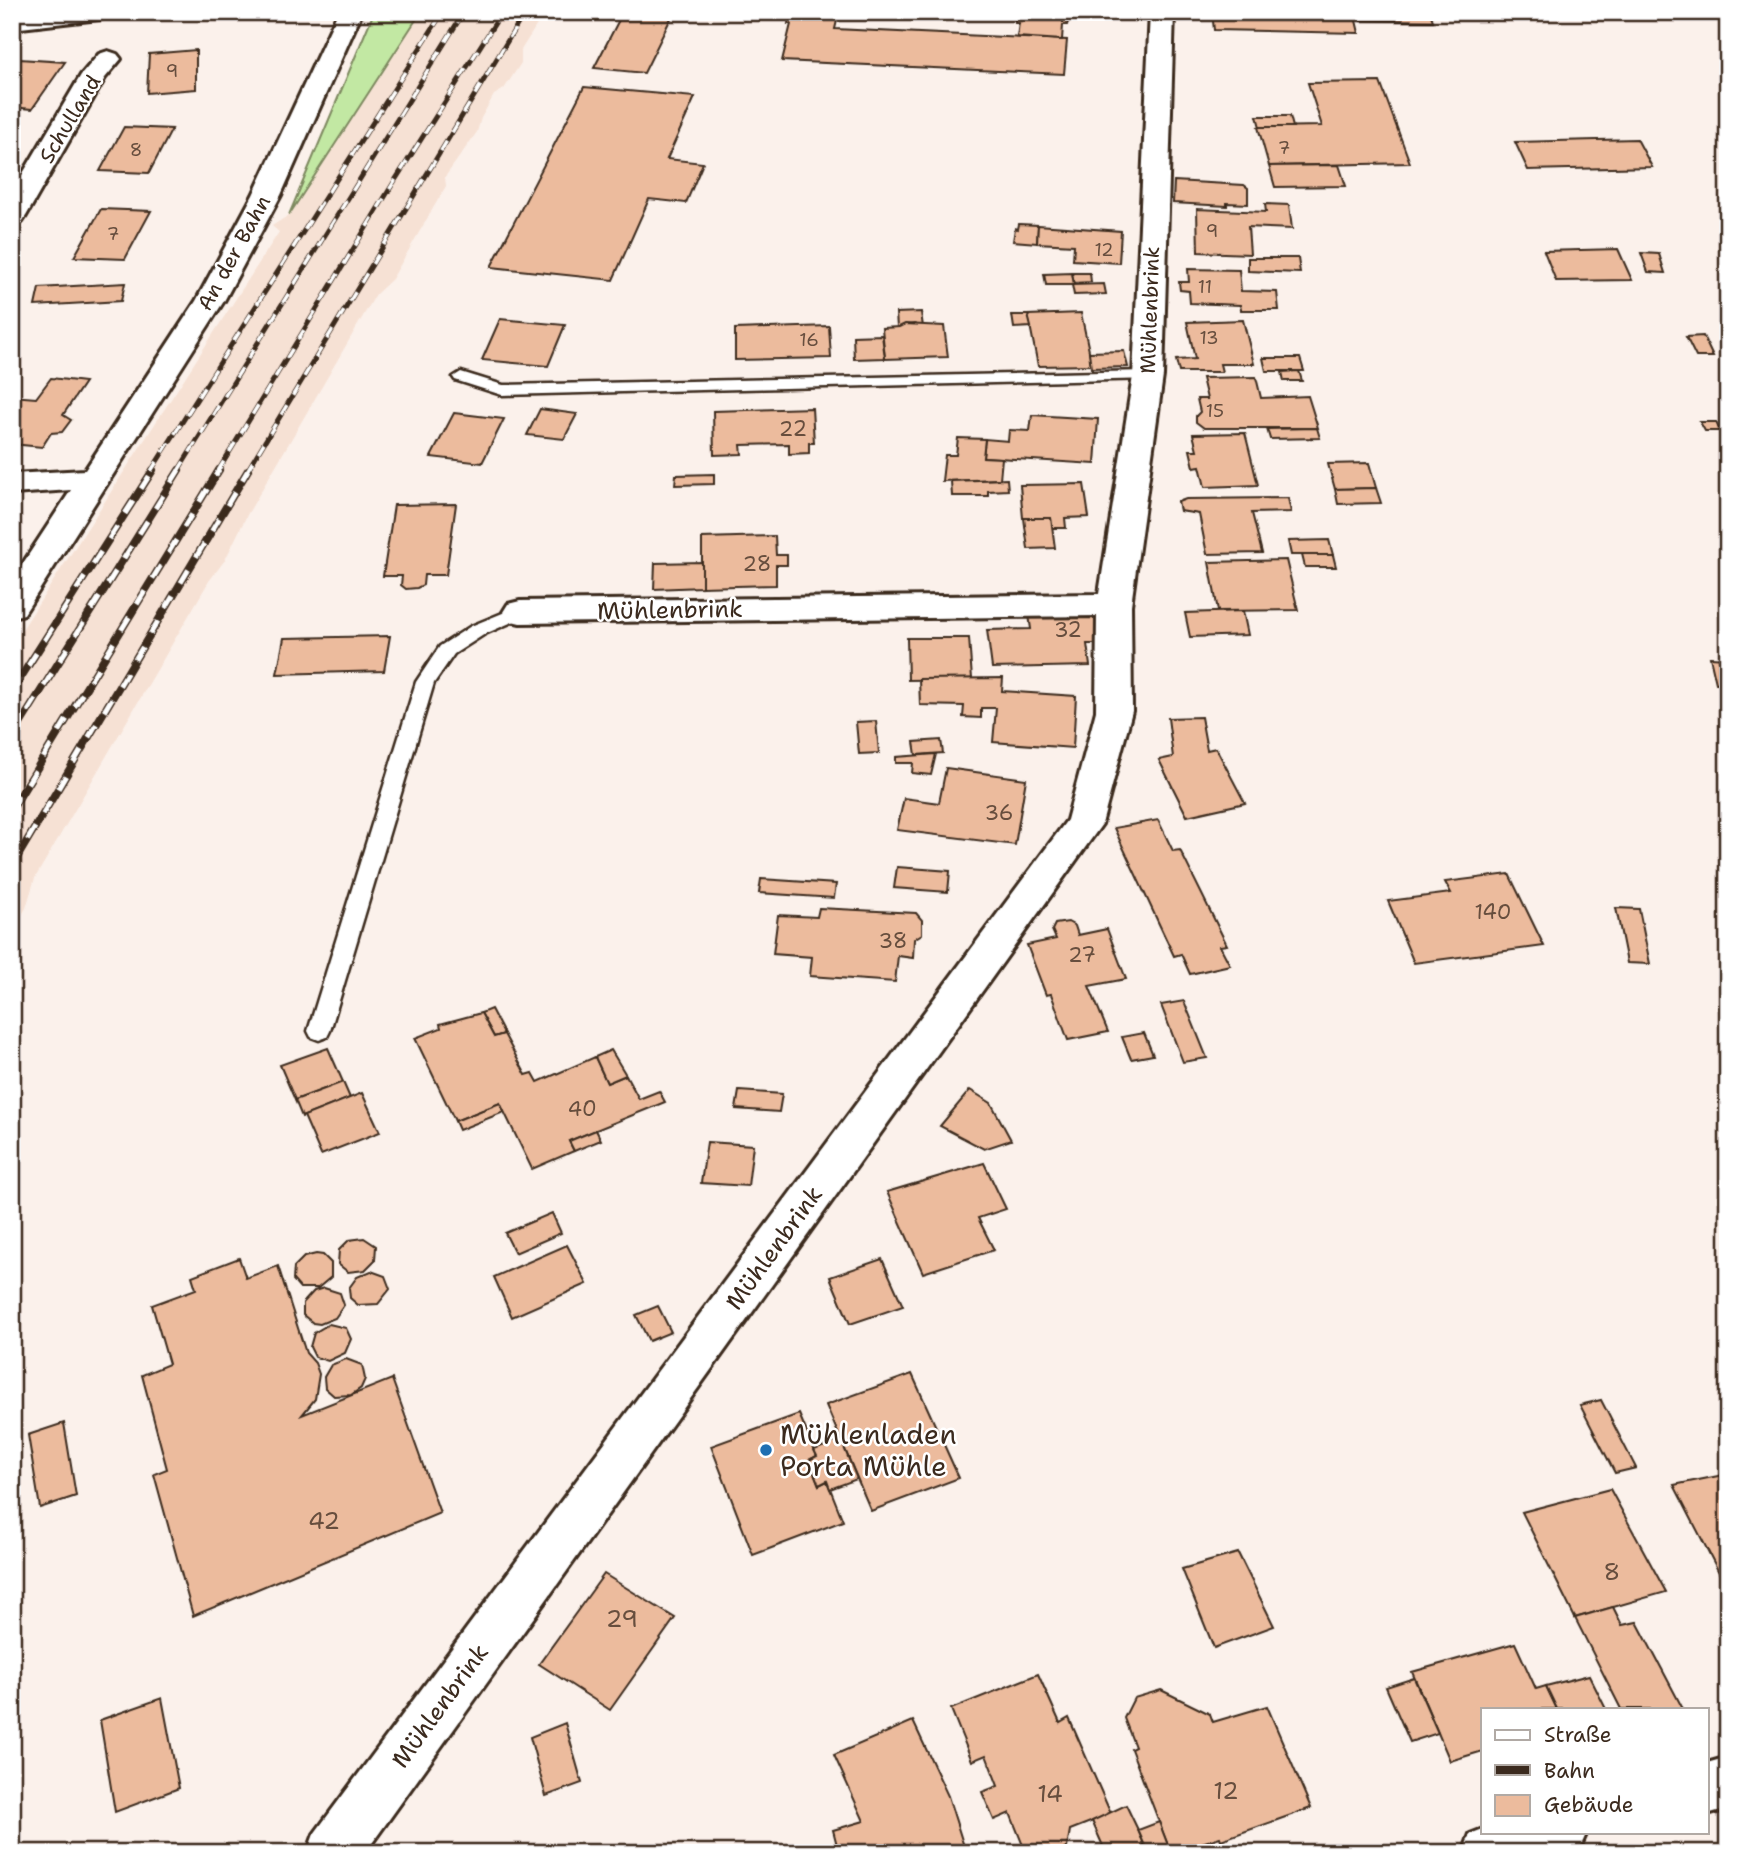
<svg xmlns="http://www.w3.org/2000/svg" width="1740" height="1865" font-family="'Shantell Sans',sans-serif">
<rect width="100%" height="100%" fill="#fbf1eb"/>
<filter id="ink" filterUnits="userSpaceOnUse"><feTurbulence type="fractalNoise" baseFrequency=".0143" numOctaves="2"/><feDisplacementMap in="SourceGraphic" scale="14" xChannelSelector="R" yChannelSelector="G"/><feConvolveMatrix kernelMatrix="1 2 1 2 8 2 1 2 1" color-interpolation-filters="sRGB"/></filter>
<g filter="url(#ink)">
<polygon fill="#f6e1d4" points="421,12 545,12 521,50 521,63 504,89 494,95 481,118 477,132 445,177 446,186 392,279 376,294 247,515 225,560 209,581 35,878 26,908 12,932 12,645 279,232 272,226 289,215"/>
<polygon fill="#c2e8a3" stroke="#7e8960" stroke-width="2" points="374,12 421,12 289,215"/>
<g fill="#ecbb9d" stroke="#3b2a1e" stroke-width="2">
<polygon points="623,12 674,12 644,73 594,68"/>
<polygon points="790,12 839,12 835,29 1067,40 1064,74 782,61 791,24 788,24"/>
<polygon points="1020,12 1064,12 1063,22 1068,22 1067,25 1063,25 1062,40 1017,37 1019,23 1015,23 1015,19 1020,19"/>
<polygon points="1212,12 1354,12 1359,33 1214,30"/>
<polygon points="1359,12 1430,12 1433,21 1360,20"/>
<polygon points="196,50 196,89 147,93 149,54"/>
<polygon points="19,59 65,62 32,109 12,107 12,68"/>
<polygon points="1380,82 1410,163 1269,166 1258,127 1322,126 1308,83"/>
<polygon points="584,87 695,97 667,159 703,163 686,203 649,199 613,280 491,267"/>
<polygon points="1257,116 1290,116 1293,127 1260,127"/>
<polygon points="124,127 172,129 149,173 100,171"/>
<polygon points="1637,139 1652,167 1528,170 1515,142"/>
<polygon points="1339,165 1346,186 1275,187 1269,166"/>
<polygon points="1174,181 1244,185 1248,188 1248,204 1227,203 1227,206 1173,203"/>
<polygon points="1265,204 1289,205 1292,229 1248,227 1250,254 1198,252 1197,209 1266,212"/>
<polygon points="101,209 151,211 125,259 74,257"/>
<polygon points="1019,224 1038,225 1037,243 1013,241 1015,228 1018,229"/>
<polygon points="1038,225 1121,231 1119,263 1073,260 1074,245 1037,243"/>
<polygon points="1618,249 1632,280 1556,281 1544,251"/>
<polygon points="1641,253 1659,254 1665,273 1648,272"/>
<polygon points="1248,258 1298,258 1300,273 1248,271"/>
<polygon points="1188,269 1239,270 1241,291 1277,292 1279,310 1241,310 1240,305 1190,303 1189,291 1180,290 1179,282 1189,282"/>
<polygon points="1072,273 1090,273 1091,282 1073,283"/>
<polygon points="1072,273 1074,285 1046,285 1044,274"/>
<polygon points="125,283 121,301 35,306 39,288"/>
<polygon points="1104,284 1106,294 1074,295 1072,285"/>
<polygon points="921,312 923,327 914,324 897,328 896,313"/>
<polygon points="1081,313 1092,365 1038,366 1028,315"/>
<polygon points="1012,315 1028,315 1031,327 1014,328"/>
<polygon points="500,319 565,325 548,366 482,360"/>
<polygon points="1243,320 1254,364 1220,364 1222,372 1179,372 1176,360 1195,359 1187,322"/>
<polygon points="905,324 944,326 948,357 885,359 882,328 899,327"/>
<polygon points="829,326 831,358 735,360 735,329"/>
<polygon points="882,335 885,358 854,359 853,336"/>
<polygon points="1703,336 1713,357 1696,357 1686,337"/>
<polygon points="1124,351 1128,367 1091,368 1089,352"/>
<polygon points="1263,358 1300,358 1304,371 1266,371"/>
<polygon points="1299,371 1302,381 1284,381 1282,372"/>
<polygon points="1256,377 1261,398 1308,396 1318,428 1204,428 1196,422 1196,416 1200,412 1197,399 1207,399 1202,378"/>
<polygon points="51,378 85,382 63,415 71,420 62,432 51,433 42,447 12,444 12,396 36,398"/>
<polygon points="812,408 814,443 809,443 809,453 789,454 789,444 741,445 742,454 714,455 713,411"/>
<polygon points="540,409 577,414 564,439 527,435"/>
<polygon points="454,413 504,419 482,463 431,457"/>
<polygon points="1032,415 1098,419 1095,464 983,457 985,439 1008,441 1009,430 1030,431"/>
<polygon points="1700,422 1716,422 1720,431 1705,431"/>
<polygon points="1317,428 1320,438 1270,439 1267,429"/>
<polygon points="1245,433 1258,485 1205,487 1200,466 1194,467 1190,450 1197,450 1193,434"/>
<polygon points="958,438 985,439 983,457 1002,458 1000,479 942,481 945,455 956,455"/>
<polygon points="1369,463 1376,488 1335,489 1328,464"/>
<polygon points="714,474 714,484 675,485 676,475"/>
<polygon points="1007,479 1008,490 988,491 988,496 952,496 951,481"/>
<polygon points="1084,484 1089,517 1065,518 1066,528 1052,528 1051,518 1023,518 1020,485"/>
<polygon points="1376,488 1381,503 1338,504 1335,489"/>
<polygon points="1288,498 1291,512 1252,513 1262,553 1207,554 1199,514 1180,511 1178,502 1186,499"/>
<polygon points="456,504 446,575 424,575 423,585 417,588 406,589 401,585 402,576 383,576 394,505"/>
<polygon points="1024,518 1051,518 1055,548 1028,549"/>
<polygon points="775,536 776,555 787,555 787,565 776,565 776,585 702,587 702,538"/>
<polygon points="1329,540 1333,555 1291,555 1288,541"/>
<polygon points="1302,555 1333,555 1336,567 1305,567"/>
<polygon points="1286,560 1298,610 1218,611 1209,562"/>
<polygon points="702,562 702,587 654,589 655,563"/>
<polygon points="1093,606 1099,644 1087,644 1090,666 992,668 987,630 1031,629 1028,608"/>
<polygon points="1243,611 1248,635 1190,637 1185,613"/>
<polygon points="390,636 384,671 277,674 284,638"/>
<polygon points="907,638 969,638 972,679 908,680"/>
<polygon points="1710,657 1728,658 1728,683 1716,683"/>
<polygon points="1003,678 1002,691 1076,696 1073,748 993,742 996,708 981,708 981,718 963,717 964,706 920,705 919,679"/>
<polygon points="1201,717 1207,750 1216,748 1245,803 1187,816 1159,760 1173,757 1168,718"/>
<polygon points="876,721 879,753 859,754 856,722"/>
<polygon points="941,740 943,753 916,755 914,742"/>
<polygon points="936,754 931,775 912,773 913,763 896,763 896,757"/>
<polygon points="946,768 1026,779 1015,845 897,830 904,798 939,803"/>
<polygon points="1158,820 1173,851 1180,850 1227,945 1220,946 1230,965 1190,974 1181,954 1174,956 1114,828"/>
<polygon points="897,867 950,871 948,892 894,888"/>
<polygon points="1509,874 1544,946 1414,963 1388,901 1451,893 1445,882"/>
<polygon points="761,879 836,884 834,898 759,893"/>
<polygon points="819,908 916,913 922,920 922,934 914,939 913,958 898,956 895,982 810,976 812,957 773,954 778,915 817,917"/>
<polygon points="1616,908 1639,909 1650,964 1627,963"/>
<polygon points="1068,922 1075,926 1078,935 1107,929 1126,979 1089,986 1108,1032 1068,1040 1051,994 1046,995 1027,945 1056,939 1052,930 1055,924"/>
<polygon points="1184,1001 1207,1058 1183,1062 1161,1005"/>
<polygon points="491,1009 504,1034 494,1037 481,1013"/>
<polygon points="481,1013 494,1037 504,1034 526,1075 533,1073 538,1082 595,1057 607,1083 626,1075 639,1099 659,1091 665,1102 569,1141 574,1151 532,1169 500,1103 455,1121 415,1038 441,1028 440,1024"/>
<polygon points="1144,1033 1153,1055 1131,1059 1122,1037"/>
<polygon points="328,1048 343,1082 295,1100 280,1065"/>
<polygon points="611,1050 626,1075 607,1083 595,1057"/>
<polygon points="343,1082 350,1098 302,1117 295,1100"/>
<polygon points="970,1090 991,1103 1011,1140 984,1149 940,1126"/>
<polygon points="739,1091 782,1094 779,1112 736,1109"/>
<polygon points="362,1093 380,1132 321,1155 304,1116"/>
<polygon points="500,1103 504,1112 459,1130 455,1121"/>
<polygon points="596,1130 601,1140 574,1151 569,1141"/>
<polygon points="707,1142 753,1145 748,1186 701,1183"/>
<polygon points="984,1163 1006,1209 978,1218 994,1250 923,1273 887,1192"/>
<polygon points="552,1213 561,1233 515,1253 505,1233"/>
<polygon points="364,1238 376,1246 375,1260 365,1270 348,1272 338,1264 339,1250 349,1240"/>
<polygon points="567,1245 587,1284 512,1317 494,1277"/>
<polygon points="316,1254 323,1255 331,1263 331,1277 318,1288 300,1288 293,1280 294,1267 304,1257"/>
<polygon points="239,1258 246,1278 278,1266 306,1353 315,1363 319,1374 315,1399 302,1415 392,1379 440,1513 193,1616 154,1474 167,1469 142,1375 169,1364 152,1305 196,1289 192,1276"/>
<polygon points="882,1259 903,1306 850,1324 830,1277"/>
<polygon points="371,1271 385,1276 390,1289 378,1304 358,1305 350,1298 349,1288 357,1277"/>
<polygon points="324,1288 340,1293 344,1305 335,1318 320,1324 313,1323 303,1315 303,1303 314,1291"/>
<polygon points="658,1306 671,1332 649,1341 636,1315"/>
<polygon points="329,1324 346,1328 351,1339 345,1353 328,1361 315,1357 310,1347 314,1333"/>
<polygon points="346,1359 362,1365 365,1379 361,1388 351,1395 334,1396 325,1388 324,1377 331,1365"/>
<polygon points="912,1374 959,1478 871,1511 826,1405"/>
<polygon points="1601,1400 1636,1468 1615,1473 1580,1405"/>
<polygon points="799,1414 817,1456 809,1460 819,1485 827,1481 843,1521 753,1555 711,1446"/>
<polygon points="64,1423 76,1496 40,1508 28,1435"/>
<polygon points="841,1440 857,1479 830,1489 827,1481 819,1485 809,1460 817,1456 814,1450"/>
<polygon points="1728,1474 1728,1590 1674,1485"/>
<polygon points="1610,1489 1666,1592 1575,1618 1522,1512"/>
<polygon points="1238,1553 1274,1626 1214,1648 1182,1569"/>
<polygon points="604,1574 675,1618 610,1710 539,1664"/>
<polygon points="1613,1607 1622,1625 1637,1622 1683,1709 1621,1709 1575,1618"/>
<polygon points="1515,1643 1536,1689 1546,1686 1557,1709 1483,1709 1483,1751 1450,1761 1412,1672"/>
<polygon points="1038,1674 1060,1723 1069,1718 1111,1814 1070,1830 1067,1848 1055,1853 1026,1853 1010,1813 994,1820 982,1792 998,1786 986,1755 972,1761 951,1709"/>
<polygon points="1589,1675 1606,1709 1557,1709 1546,1686"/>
<polygon points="1414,1678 1438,1733 1410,1742 1386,1687"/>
<polygon points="1161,1690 1210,1714 1213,1722 1267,1706 1311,1808 1221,1840 1220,1837 1171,1853 1131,1749 1135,1747 1124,1718 1134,1698"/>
<polygon points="162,1698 179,1788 115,1812 100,1720"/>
<polygon points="913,1721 948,1796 966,1853 839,1853 833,1830 864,1821 834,1755"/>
<polygon points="565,1723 582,1783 546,1796 530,1737"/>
<polygon points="1126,1805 1138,1830 1148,1853 1106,1853 1092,1821"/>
<polygon points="1159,1822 1169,1848 1148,1853 1138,1830"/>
</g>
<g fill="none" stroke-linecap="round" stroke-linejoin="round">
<defs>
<g id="lane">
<polygon points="1148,371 1156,376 1154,379 502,395 455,380 453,377 461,372 503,385"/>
<polygon points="520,606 526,608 529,612 526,616 485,634 454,654 434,683 330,1031 327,1037 319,1040 311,1037 308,1031 416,682 440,646 471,626"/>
</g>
<g id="street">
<polygon points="32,12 111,12 108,17 99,19 12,29 12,15"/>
<polygon points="338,12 362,12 281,195 224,301 24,614 12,617 12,580 71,490 12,494 12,474 85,470 196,301 253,195"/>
<polygon points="1150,12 1174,12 1163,376 1131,605 1132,711 1102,824 365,1853 307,1853 314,1834 1067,820 1096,711 1097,616 520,623 508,620 503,612 508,604 520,601 1099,594 1133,376"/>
<polygon points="108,51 117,54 121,59 105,78 26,216 22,222 12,224 12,192 81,75 99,54"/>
<polygon points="1728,1757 1728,1809 1707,1815 1707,1763"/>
<polygon points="1483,1829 1483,1832 1587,1832 1579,1850 1574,1853 1463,1853 1470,1834"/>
</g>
</defs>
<use href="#lane" stroke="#3b2a1e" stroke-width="5"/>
<use href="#street" stroke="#3b2a1e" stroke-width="6"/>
<use href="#lane" fill="#fff" fill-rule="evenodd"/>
<use href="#street" fill="#fff" fill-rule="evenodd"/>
<defs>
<g id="rail-far1">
<polyline points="151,471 443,12"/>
<polyline points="178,471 464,12"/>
<polyline points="218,471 394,182 502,12"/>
<polyline points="247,471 525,12"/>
</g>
<g id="rail">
<polyline points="12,691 153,470"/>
<polyline points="12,737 179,470"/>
<polyline points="12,809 219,470"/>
<polyline points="12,866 248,470"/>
</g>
</defs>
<use href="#rail-far1" stroke="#3b2a1e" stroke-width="5"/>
<use href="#rail" stroke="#3b2a1e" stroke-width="8"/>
<use href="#rail-far1" stroke="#fff" stroke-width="3.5" stroke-dasharray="11" stroke-linecap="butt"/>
<use href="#rail" stroke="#fff" stroke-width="5" stroke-dasharray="15" stroke-linecap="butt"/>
</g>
</g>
<circle fill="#1f6fb2" stroke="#fff" stroke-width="2.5" cx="766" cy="1450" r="7"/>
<g text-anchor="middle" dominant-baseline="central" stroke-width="5" stroke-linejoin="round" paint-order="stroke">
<g font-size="18" fill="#674e3e">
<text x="172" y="71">9</text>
<text x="1284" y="148">7</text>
<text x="136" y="150">8</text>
<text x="1212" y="231">9</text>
<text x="113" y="234">7</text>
<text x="1104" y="250">12</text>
<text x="1205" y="287">11</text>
<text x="1209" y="338">13</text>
<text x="809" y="340">16</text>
<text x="1215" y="411">15</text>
</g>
<g font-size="21" fill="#3b2a1e" stroke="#fff">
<text transform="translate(70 119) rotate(-59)">Schulland</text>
<text transform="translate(234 253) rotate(-61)">An der Bahn</text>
<text transform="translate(1150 310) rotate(-88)">Mühlenbrink</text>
</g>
<g font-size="21" fill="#674e3e">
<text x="793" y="429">22</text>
<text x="757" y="564">28</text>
<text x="1068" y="630">32</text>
<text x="999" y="813">36</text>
<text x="1493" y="912">140</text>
<text x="893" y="941">38</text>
<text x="1082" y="955">27</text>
<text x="582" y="1109">40</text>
</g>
<g font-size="24" fill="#3b2a1e" stroke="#fff">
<text transform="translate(670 610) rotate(-1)">Mühlenbrink</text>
<text transform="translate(774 1248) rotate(-54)">Mühlenbrink</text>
<text transform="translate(440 1706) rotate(-54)">Mühlenbrink</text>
</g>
<g font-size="24" fill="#674e3e">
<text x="324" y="1521">42</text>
<text x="1612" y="1572">8</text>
<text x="622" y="1619">29</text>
<text x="1226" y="1791">12</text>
<text x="1050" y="1794">14</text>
</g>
<g font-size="28" fill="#3b2a1e" stroke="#fff" text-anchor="start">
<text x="780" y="1434">Mühlenladen<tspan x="780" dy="32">Porta Mühle</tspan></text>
</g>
</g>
<rect width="1740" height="1865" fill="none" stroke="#fff" stroke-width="42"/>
<rect x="21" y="21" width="1698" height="1823" fill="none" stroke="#3b2a1e" stroke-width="2.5" filter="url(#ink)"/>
<rect x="1481" y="1708" width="228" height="126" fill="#ffffff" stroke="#b1aaa5" stroke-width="2"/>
<rect x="1495" y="1730" width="35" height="10" fill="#ffffff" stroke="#b1aaa5" stroke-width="2"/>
<text x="1544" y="1742" font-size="21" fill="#3b2a1e">Straße</text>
<rect x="1495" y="1765" width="35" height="10" fill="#3b2a1e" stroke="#b1aaa5" stroke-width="2"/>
<text x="1544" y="1778" font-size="21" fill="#3b2a1e">Bahn</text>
<rect x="1495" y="1795" width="35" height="21" fill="#ecbb9d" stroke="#b1aaa5" stroke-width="2"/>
<text x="1544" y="1812" font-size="21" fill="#3b2a1e">Gebäude</text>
</svg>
